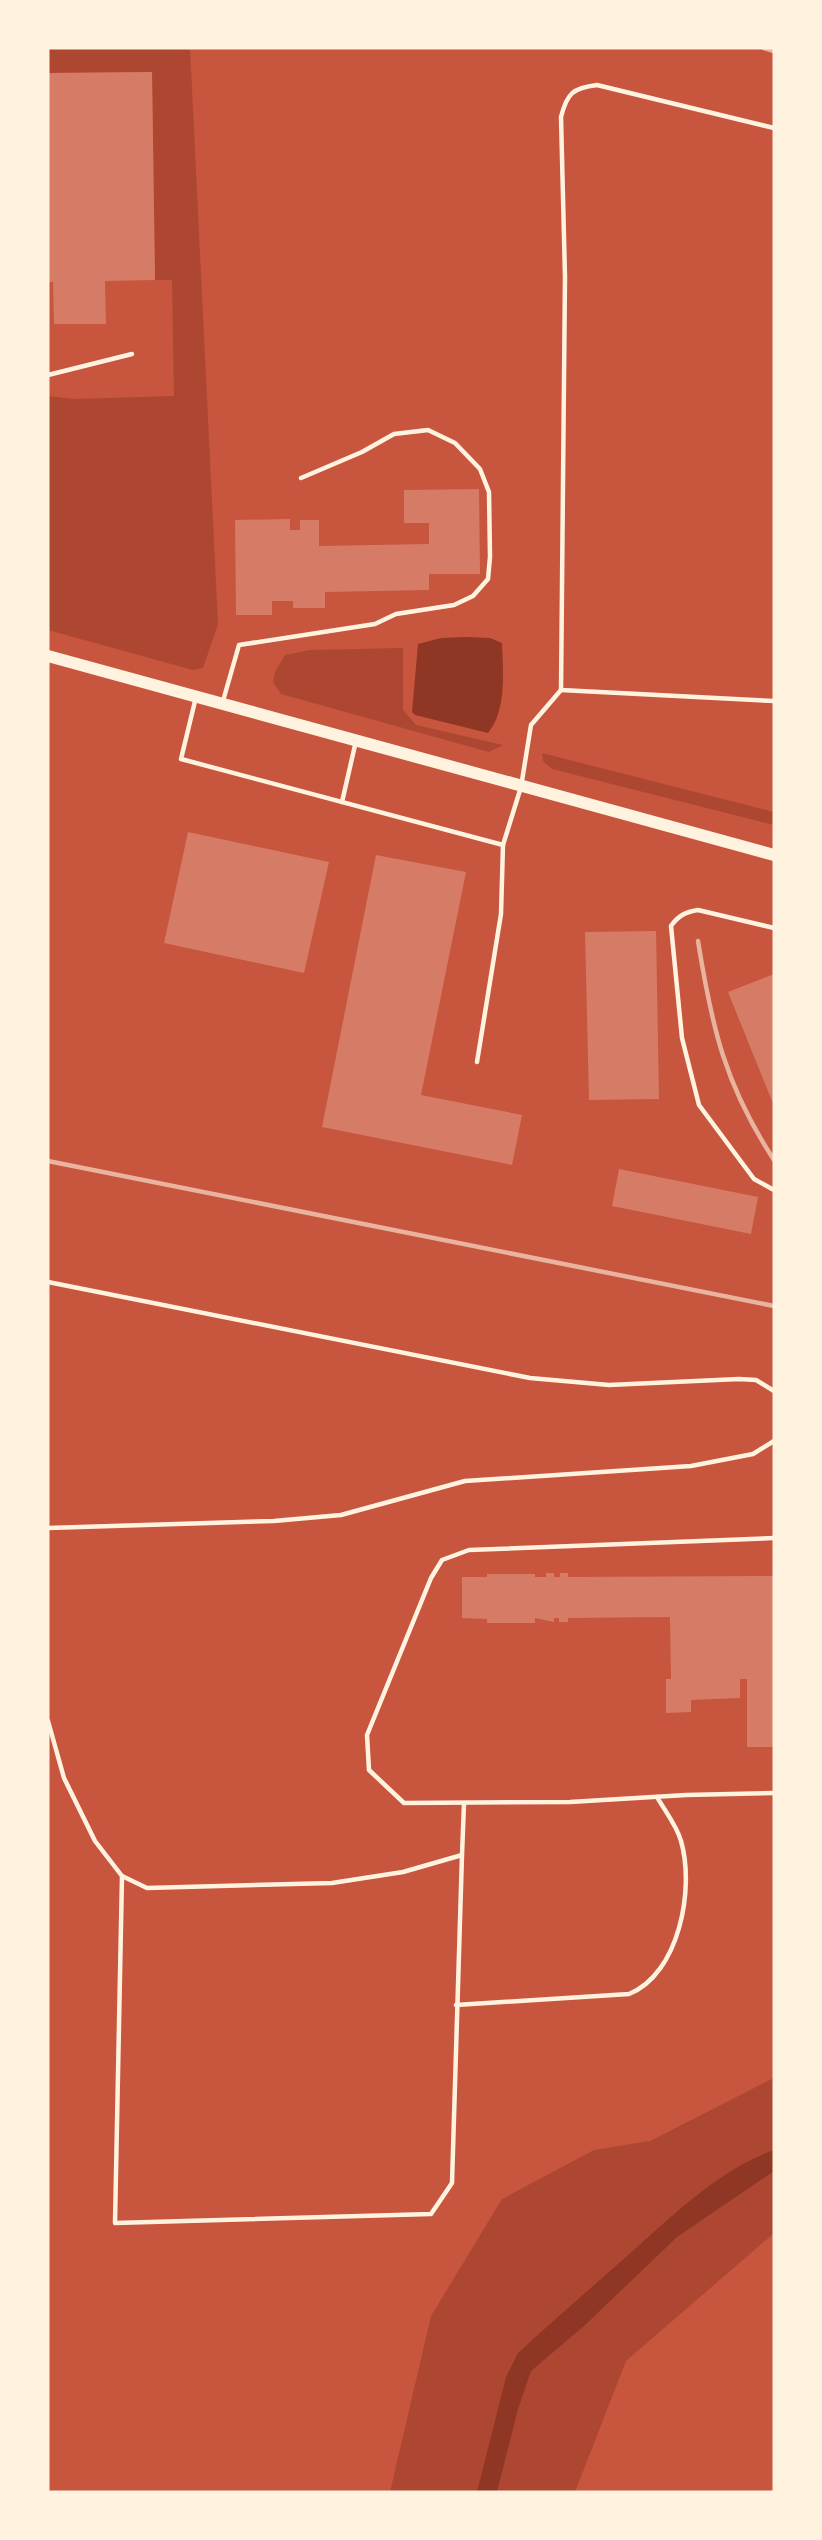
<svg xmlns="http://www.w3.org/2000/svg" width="822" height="2540" font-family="'DejaVu Sans',sans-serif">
<rect width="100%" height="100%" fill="#c8553d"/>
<g fill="#ae4732">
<polygon points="48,48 190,48 218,624 203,668 193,670 48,630 48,396 74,399 174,396 172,280 155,280 152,72 48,73"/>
<polygon points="403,648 403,710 416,725 503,745 489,752 281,694 273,682 275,672 285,655 310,650"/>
<polygon points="542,753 774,812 774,825 552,769 543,761"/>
<polygon points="774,2078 774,2233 626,2361 575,2492 390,2492 431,2316 502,2199 594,2150 650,2141"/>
</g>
<g fill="#8f3625">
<path d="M465 637 490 638 502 643C503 672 507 710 488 733L415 715 412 712 418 644 441 638Z"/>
<path d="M774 2150V2171L677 2237 584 2326 531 2371 518 2409 497 2492H477L506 2377 518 2353C554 2320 591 2288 627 2256 671 2217 718 2170 774 2150Z"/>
</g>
<g fill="#d67c66">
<polygon points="152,72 155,280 105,281 106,324 54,324 53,282 48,282 48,73"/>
<polygon points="479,489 480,574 429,574 429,590 325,592 325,608 293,608 293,601 272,601 272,615 236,615 235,520 290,519 290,530 300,530 300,520 319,520 319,546 429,544 429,523 404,523 404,490"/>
<polygon points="188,832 329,862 304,973 164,943"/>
<polygon points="376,855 466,872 421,1095 522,1115 512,1165 322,1127"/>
<polygon points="656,931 659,1099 589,1100 585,932"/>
<polygon points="774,974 774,1106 728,992"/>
<polygon points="619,1169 758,1197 751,1234 612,1206"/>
<polygon points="546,1573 554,1573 554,1577 560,1577 560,1573 568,1573 568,1577 774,1576 774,1747 747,1747 747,1679 740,1679 740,1698 691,1700 691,1712 666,1713 666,1679 671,1679 670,1617 568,1618 568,1622 559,1622 559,1618 554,1618 554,1622 535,1618 535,1623 487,1623 487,1619 462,1618 462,1577 487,1577 487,1574 535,1574 535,1577 546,1577"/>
</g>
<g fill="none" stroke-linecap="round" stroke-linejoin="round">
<g stroke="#fff3e0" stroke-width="4.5">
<path d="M774 128 597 85C573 88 567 93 561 117L565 277 561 690 774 701"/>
<polyline points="48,375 132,354"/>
<polyline points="196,697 181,759 503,845 521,787 531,725 561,690"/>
<polyline points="223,701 239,645 375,624 396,614 454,605 473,596 488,579 490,557 489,492 480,469 455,443 428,430 394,434 362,452 301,478"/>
<polyline points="342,802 356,741"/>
<path d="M774 928 698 910C685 912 678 916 671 926L682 1038 699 1105 754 1179 774 1190"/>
<polyline points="477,1062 501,914 503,845"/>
<polyline points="48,1282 530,1378 609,1385 739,1379 756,1380 774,1391"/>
<polyline points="48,1528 274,1521 341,1515 465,1481 691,1466 753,1454 774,1441"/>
<polyline points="774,1538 469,1550 442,1560 431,1578 367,1735 369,1770 404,1803 570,1802 686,1795 774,1793"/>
<polyline points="48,1721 64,1778 95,1841 122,1876 147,1888 332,1883 403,1872 462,1855 464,1804"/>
<polyline points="122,1876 115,2223 431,2214 452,2183 462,1855"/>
<path d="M456 2005 629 1994C679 1974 695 1889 681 1841 677 1826 665 1811 657 1797"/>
</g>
<polyline stroke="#fff3e0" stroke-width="12" points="48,656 774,855"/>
<g stroke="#e9b49f" stroke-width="4.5">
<polyline points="764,48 774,51"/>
<path d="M698 941C712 1028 725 1085 774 1160"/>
<polyline points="48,1161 774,1306"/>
</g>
</g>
<rect width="822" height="2540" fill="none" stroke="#fff3e0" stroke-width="99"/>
</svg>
